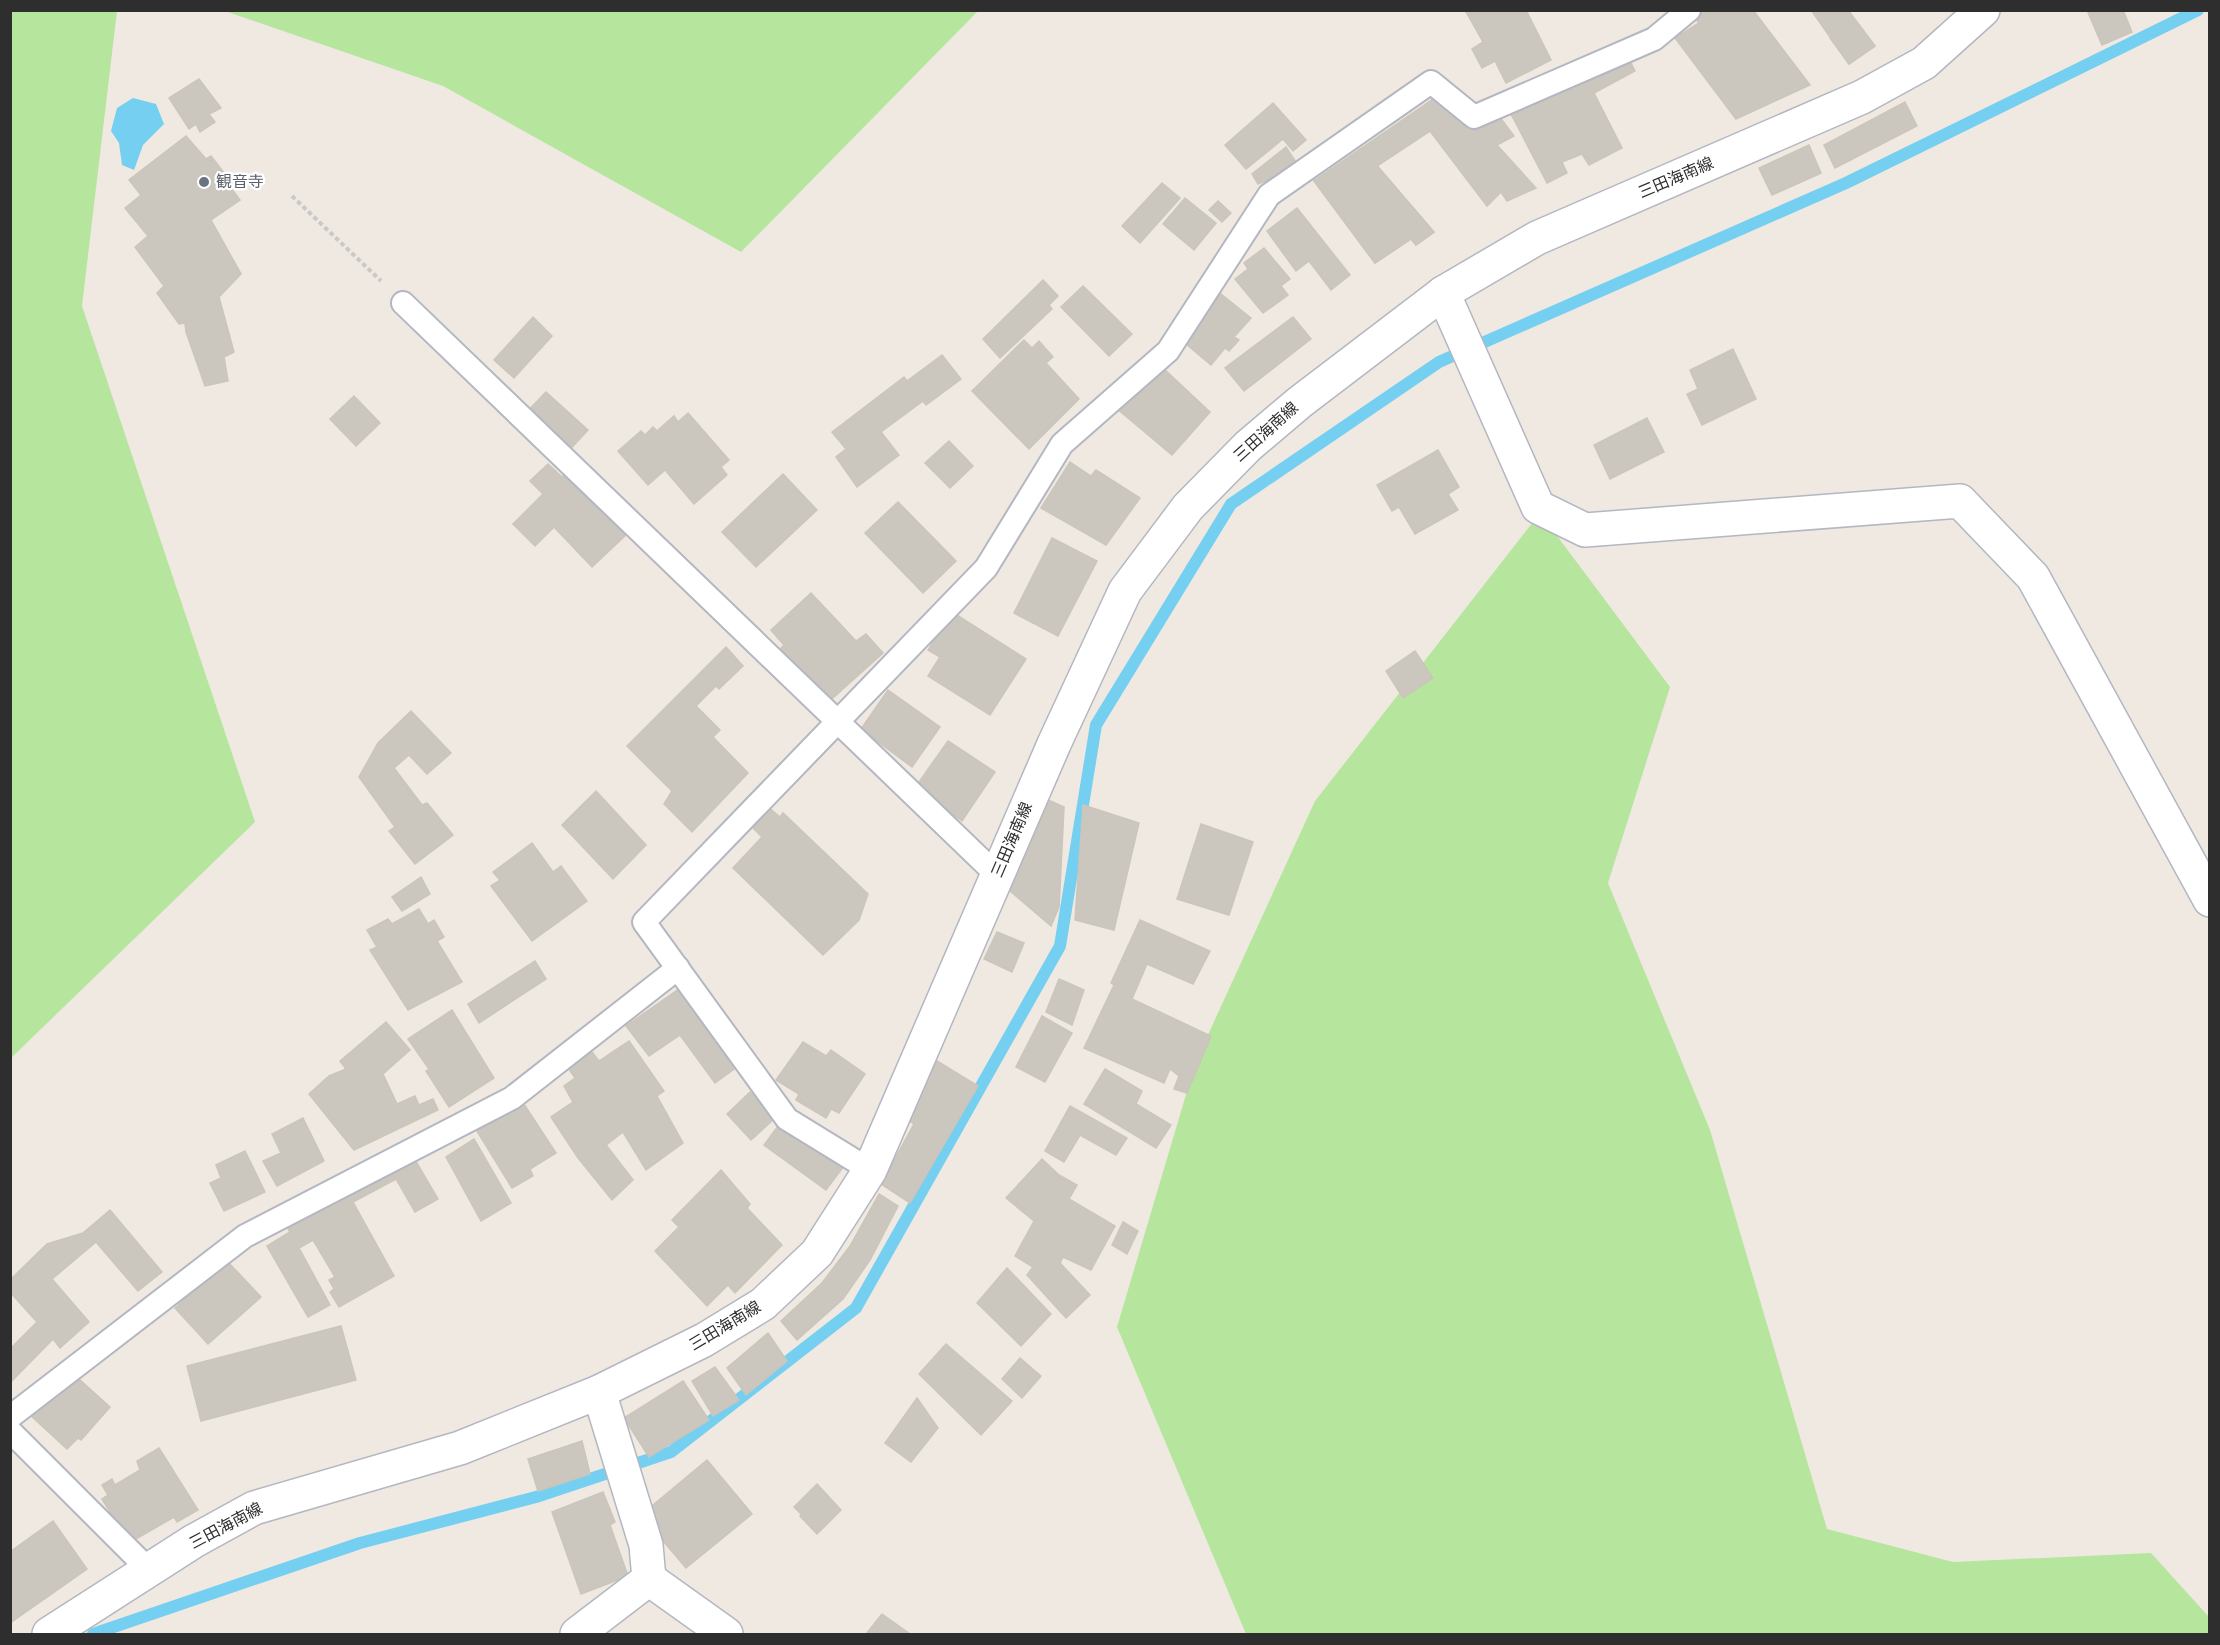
<svg xmlns="http://www.w3.org/2000/svg" width="2220" height="1645" font-family="'Varela Round','Noto Sans JP',sans-serif">
<rect width="100%" height="100%" fill="#efe9e1"/>
<g fill="#b6e59e">
<polygon points="11,10 117,11 82,306 255,822 11,1058"/>
<polygon points="225,11 978,11 741,252 443,86"/>
<polygon points="1540,513 1670,687 1608,883 1710,1130 1827,1529 1953,1562 2151,1553 2209,1617 2209,1634 1246,1634 1117,1327 1196,1061 1315,801"/>
</g>
<polygon fill="#75cff0" points="133,98 156,104 164,124 143,145 134,170 122,165 119,143 111,131 117,108"/>
<g fill="none" stroke-linecap="round" stroke-linejoin="round">
<polyline stroke="#75cff0" stroke-width="12" points="93,1634 360,1543 536,1497 671,1452 856,1308 1060,946 1096,725 1231,504 1439,362 1846,183 2198,10"/>
</g>
<g fill="#cbc7bf" stroke="#cbc5ba" stroke-width="1.5">
<polygon points="1465,10 1526,10 1551,60 1506,83 1495,61 1482,68 1472,49 1483,42"/>
<polygon points="1695,10 1753,10 1810,85 1736,119 1675,38 1699,23 1691,13"/>
<polygon points="1811,10 1848,10 1875,46 1849,64"/>
<polygon points="2087,10 2123,10 2132,32 2102,45"/>
<polygon points="1855,20 1875,46 1849,64 1830,38"/>
<polygon points="1626,53 1635,71 1594,93 1622,148 1589,165 1582,154 1562,162 1567,173 1547,183 1510,112"/>
<polygon points="199,79 221,108 209,114 215,122 200,132 196,124 189,129 169,98"/>
<polygon points="1446,90 1471,128 1496,112 1514,136 1497,145 1536,188 1507,201 1501,192 1487,206 1430,131 1377,166 1434,232 1416,245 1411,239 1375,263 1314,181"/>
<polygon points="1905,102 1917,126 1835,168 1824,145"/>
<polygon points="1273,103 1306,140 1293,151 1283,139 1246,169 1225,145"/>
<polygon points="186,136 206,159 211,156 232,183 229,185 240,200 211,220 241,274 219,297 234,352 224,357 228,381 205,386 186,332 185,323 179,324 157,293 164,286 135,247 148,236 125,208 141,195 129,180"/>
<polygon points="1809,145 1821,173 1772,195 1759,168"/>
<polygon points="1286,147 1299,167 1258,184 1252,174"/>
<polygon points="1362,148 1434,232 1416,245 1411,239 1375,263 1314,181"/>
<polygon points="1162,183 1180,198 1140,243 1122,226"/>
<polygon points="1185,198 1216,223 1194,250 1163,224"/>
<polygon points="1218,201 1231,213 1222,222 1209,210"/>
<polygon points="1297,208 1350,275 1331,290 1309,261 1296,271 1267,231"/>
<polygon points="1264,248 1290,279 1281,286 1288,295 1263,313 1235,279 1248,269 1244,263"/>
<polygon points="1043,280 1058,296 1049,305 1052,309 1000,358 983,339"/>
<polygon points="1083,286 1132,334 1109,356 1061,307"/>
<polygon points="1221,294 1251,318 1234,337 1239,340 1229,351 1225,348 1211,365 1180,339"/>
<polygon points="533,317 552,336 514,378 494,360"/>
<polygon points="1293,317 1311,339 1244,391 1225,368"/>
<polygon points="1024,340 1032,348 1039,341 1053,357 1046,363 1079,399 1029,449 972,391"/>
<polygon points="1733,349 1756,399 1702,425 1687,394 1698,389 1690,370"/>
<polygon points="942,355 961,379 926,405 923,401 881,432 899,455 857,487 836,457 846,449 832,432 904,377 907,381"/>
<polygon points="1163,368 1210,412 1172,455 1115,407"/>
<polygon points="546,392 588,430 563,457 521,418"/>
<polygon points="354,396 380,423 356,446 330,419"/>
<polygon points="688,413 729,460 721,467 727,475 694,504 665,470 648,485 618,451 641,431 645,435 653,427 657,431 674,416 678,422"/>
<polygon points="1647,418 1664,452 1610,479 1594,445"/>
<polygon points="949,441 973,466 950,488 925,463"/>
<polygon points="1438,450 1459,487 1448,494 1458,510 1415,534 1399,507 1392,511 1377,485"/>
<polygon points="1070,462 1091,476 1096,470 1140,498 1106,545 1041,508"/>
<polygon points="548,464 562,477 568,470 627,534 592,567 554,527 535,546 513,524 543,494 530,481"/>
<polygon points="783,474 817,510 756,567 722,532"/>
<polygon points="898,502 956,561 923,593 865,533"/>
<polygon points="1052,538 1097,561 1058,636 1014,613"/>
<polygon points="811,593 856,641 866,634 883,653 824,706 775,655 784,645 771,630"/>
<polygon points="952,612 1026,659 990,715 928,676 940,657 928,650"/>
<polygon points="726,647 743,666 719,689 702,671"/>
<polygon points="1415,651 1433,678 1403,698 1386,671"/>
<polygon points="702,671 716,686 696,706 720,730 713,737 748,773 692,832 664,804 672,791 627,746"/>
<polygon points="888,690 940,727 912,767 861,729"/>
<polygon points="411,711 451,753 427,774 409,755 394,768 422,805 427,803 453,835 415,864 389,831 395,827 359,777 378,743"/>
<polygon points="948,741 995,772 962,821 923,793 927,788 919,782"/>
<polygon points="596,791 646,845 613,879 562,825"/>
<polygon points="1048,800 1064,807 1059,907 1051,926 1009,890"/>
<polygon points="1083,805 1139,823 1114,930 1075,920"/>
<polygon points="767,806 780,817 783,813 868,894 859,920 823,955 733,868 762,837 749,824"/>
<polygon points="1201,824 1253,842 1229,915 1177,899"/>
<polygon points="532,843 553,872 561,866 587,901 532,941 491,886 500,880 493,872"/>
<polygon points="421,877 430,894 402,911 392,897"/>
<polygon points="419,909 428,924 434,920 444,937 437,941 462,982 408,1010 370,950 377,947 367,930 388,919 392,924"/>
<polygon points="1140,920 1210,951 1193,984 1147,964 1132,999 1211,1036 1187,1093 1174,1089 1179,1076 1170,1069 1164,1083 1084,1048 1114,985 1111,983"/>
<polygon points="997,932 1024,943 1012,972 984,959"/>
<polygon points="535,961 546,979 479,1023 468,1004"/>
<polygon points="1059,979 1084,990 1072,1025 1046,1012"/>
<polygon points="686,984 741,1064 715,1083 680,1035 649,1056 626,1026"/>
<polygon points="452,1010 494,1078 449,1107 426,1071 429,1069 408,1039"/>
<polygon points="1042,1016 1072,1033 1045,1082 1016,1067"/>
<polygon points="386,1022 410,1050 383,1074 397,1104 415,1096 419,1105 433,1099 438,1110 354,1150 309,1094 329,1076 346,1069 340,1061"/>
<polygon points="629,1041 664,1091 657,1096 683,1143 646,1170 623,1132 605,1146 573,1102 564,1086 575,1078 562,1059 585,1043 599,1061"/>
<polygon points="803,1042 826,1056 831,1050 865,1074 839,1113 831,1109 826,1118 796,1100 799,1094 776,1080"/>
<polygon points="937,1061 978,1086 910,1203 881,1184 914,1124 908,1120"/>
<polygon points="1105,1069 1142,1091 1136,1104 1171,1125 1156,1148 1084,1104"/>
<polygon points="750,1092 774,1119 751,1140 727,1114"/>
<polygon points="518,1095 556,1153 530,1169 533,1176 512,1188 472,1123"/>
<polygon points="573,1102 633,1180 612,1200 578,1158 551,1117"/>
<polygon points="1070,1106 1127,1138 1116,1155 1080,1135 1064,1162 1045,1151"/>
<polygon points="303,1118 324,1161 277,1186 263,1161 281,1153 272,1134"/>
<polygon points="781,1122 844,1166 826,1190 764,1145"/>
<polygon points="474,1139 511,1203 481,1221 446,1157"/>
<polygon points="245,1151 265,1192 224,1211 210,1183 221,1178 216,1165"/>
<polygon points="411,1153 438,1199 415,1212 396,1179 353,1202 394,1276 339,1307 330,1292 334,1289 329,1280 335,1277 313,1240 299,1248 330,1305 308,1317 267,1246 290,1232 283,1220"/>
<polygon points="1042,1159 1059,1175 1077,1185 1069,1199 1115,1226 1091,1270 1063,1257 1060,1263 1090,1295 1066,1318 1027,1275 1033,1267 1015,1256 1034,1221 1006,1198"/>
<polygon points="721,1170 750,1204 747,1208 782,1245 735,1293 728,1285 707,1306 655,1251 679,1227 672,1220"/>
<polygon points="879,1194 898,1206 870,1260 843,1299 797,1340 781,1321 822,1283 850,1246"/>
<polygon points="110,1210 162,1272 138,1291 96,1242 52,1279 89,1322 60,1348 53,1339 10,1383 10,1349 37,1322 10,1292 10,1280 47,1244 83,1233"/>
<polygon points="1123,1222 1138,1231 1127,1254 1112,1245"/>
<polygon points="227,1261 261,1297 208,1344 175,1308"/>
<polygon points="1007,1268 1051,1314 1021,1346 977,1303"/>
<polygon points="341,1326 356,1380 201,1421 187,1366"/>
<polygon points="768,1333 787,1361 746,1395 727,1368"/>
<polygon points="946,1344 1012,1401 981,1435 919,1374"/>
<polygon points="1020,1358 1041,1376 1022,1398 1002,1379"/>
<polygon points="715,1367 739,1400 713,1416 692,1381"/>
<polygon points="69,1370 110,1407 81,1440 78,1438 67,1449 29,1414"/>
<polygon points="683,1381 709,1420 649,1457 624,1418"/>
<polygon points="917,1398 938,1428 911,1462 885,1443"/>
<polygon points="582,1441 590,1474 538,1491 528,1459"/>
<polygon points="159,1448 198,1510 177,1522 174,1517 129,1543 102,1499 108,1495 102,1485 112,1479 115,1485 140,1470 137,1461"/>
<polygon points="707,1460 752,1514 686,1568 641,1515"/>
<polygon points="817,1484 841,1510 817,1534 800,1516 801,1514 794,1507"/>
<polygon points="603,1492 615,1522 610,1525 628,1576 581,1594 552,1512"/>
<polygon points="53,1521 87,1569 10,1623 10,1552"/>
<polygon points="882,1614 910,1634 866,1634"/>
</g>
<g fill="none" stroke-linecap="round" stroke-linejoin="round">
<defs>
<g id="service">
<polyline points="403,303 997,875"/>
<polyline points="870,1170 787,1119 644,922 986,568 1062,444 1168,351 1269,195 1431,82 1474,117 1654,39 1689,10"/>
<polyline points="10,1417 245,1236 512,1098 678,968"/>
<polyline points="10,1431 149,1570"/>
</g>
<g id="minor">
<polyline points="1443,293 1538,507 1585,530 1960,501 2033,577 2210,900"/>
<polyline points="649,1579 726,1634"/>
<polyline points="577,1634 649,1579 646,1545 599,1392"/>
</g>
<polyline id="secondary" points="49,1634 194,1541 254,1508 460,1448 599,1392 704,1340 763,1304 817,1253 870,1170 1054,744 1125,591 1188,507 1248,446 1300,402 1443,293 1537,238 1862,97 1924,63 1983,10"/>
</defs>
<use href="#service" stroke="#b4b7c1" stroke-width="26"/>
<use href="#minor" stroke="#b4b7c1" stroke-width="36"/>
<use href="#secondary" stroke="#b4b7c1" stroke-width="36"/>
<polyline stroke="#c9c9c9" stroke-width="4" stroke-dasharray="4.5 3" stroke-linecap="butt" points="292,196 381,281"/>
<use href="#service" stroke="#fff" stroke-width="22"/>
<use href="#minor" stroke="#fff" stroke-width="33"/>
<use href="#secondary" stroke="#fff" stroke-width="33"/>
</g>
<circle fill="#6b7280" stroke="#fff" stroke-width="2" cx="204" cy="182" r="6"/>
<g text-anchor="middle" dominant-baseline="central" stroke-width="4.5" stroke-linejoin="round" paint-order="stroke">
<g font-size="16" fill="#2e2e2e" stroke="#fff">
<text transform="translate(1676 178) rotate(-23)">三田海南線</text>
<text transform="translate(1266 432) rotate(-42)">三田海南線</text>
<text transform="translate(1012 840) rotate(-67)">三田海南線</text>
<text transform="translate(725 1326) rotate(-31)">三田海南線</text>
<text transform="translate(226 1526) rotate(-28)">三田海南線</text>
</g>
<g font-size="16" fill="#5b616d" stroke="#fff" text-anchor="start">
<text x="216" y="182">観音寺</text>
</g>
</g>
<rect width="2220" height="1645" fill="none" stroke="#2e2e2e" stroke-width="24"/>
</svg>
